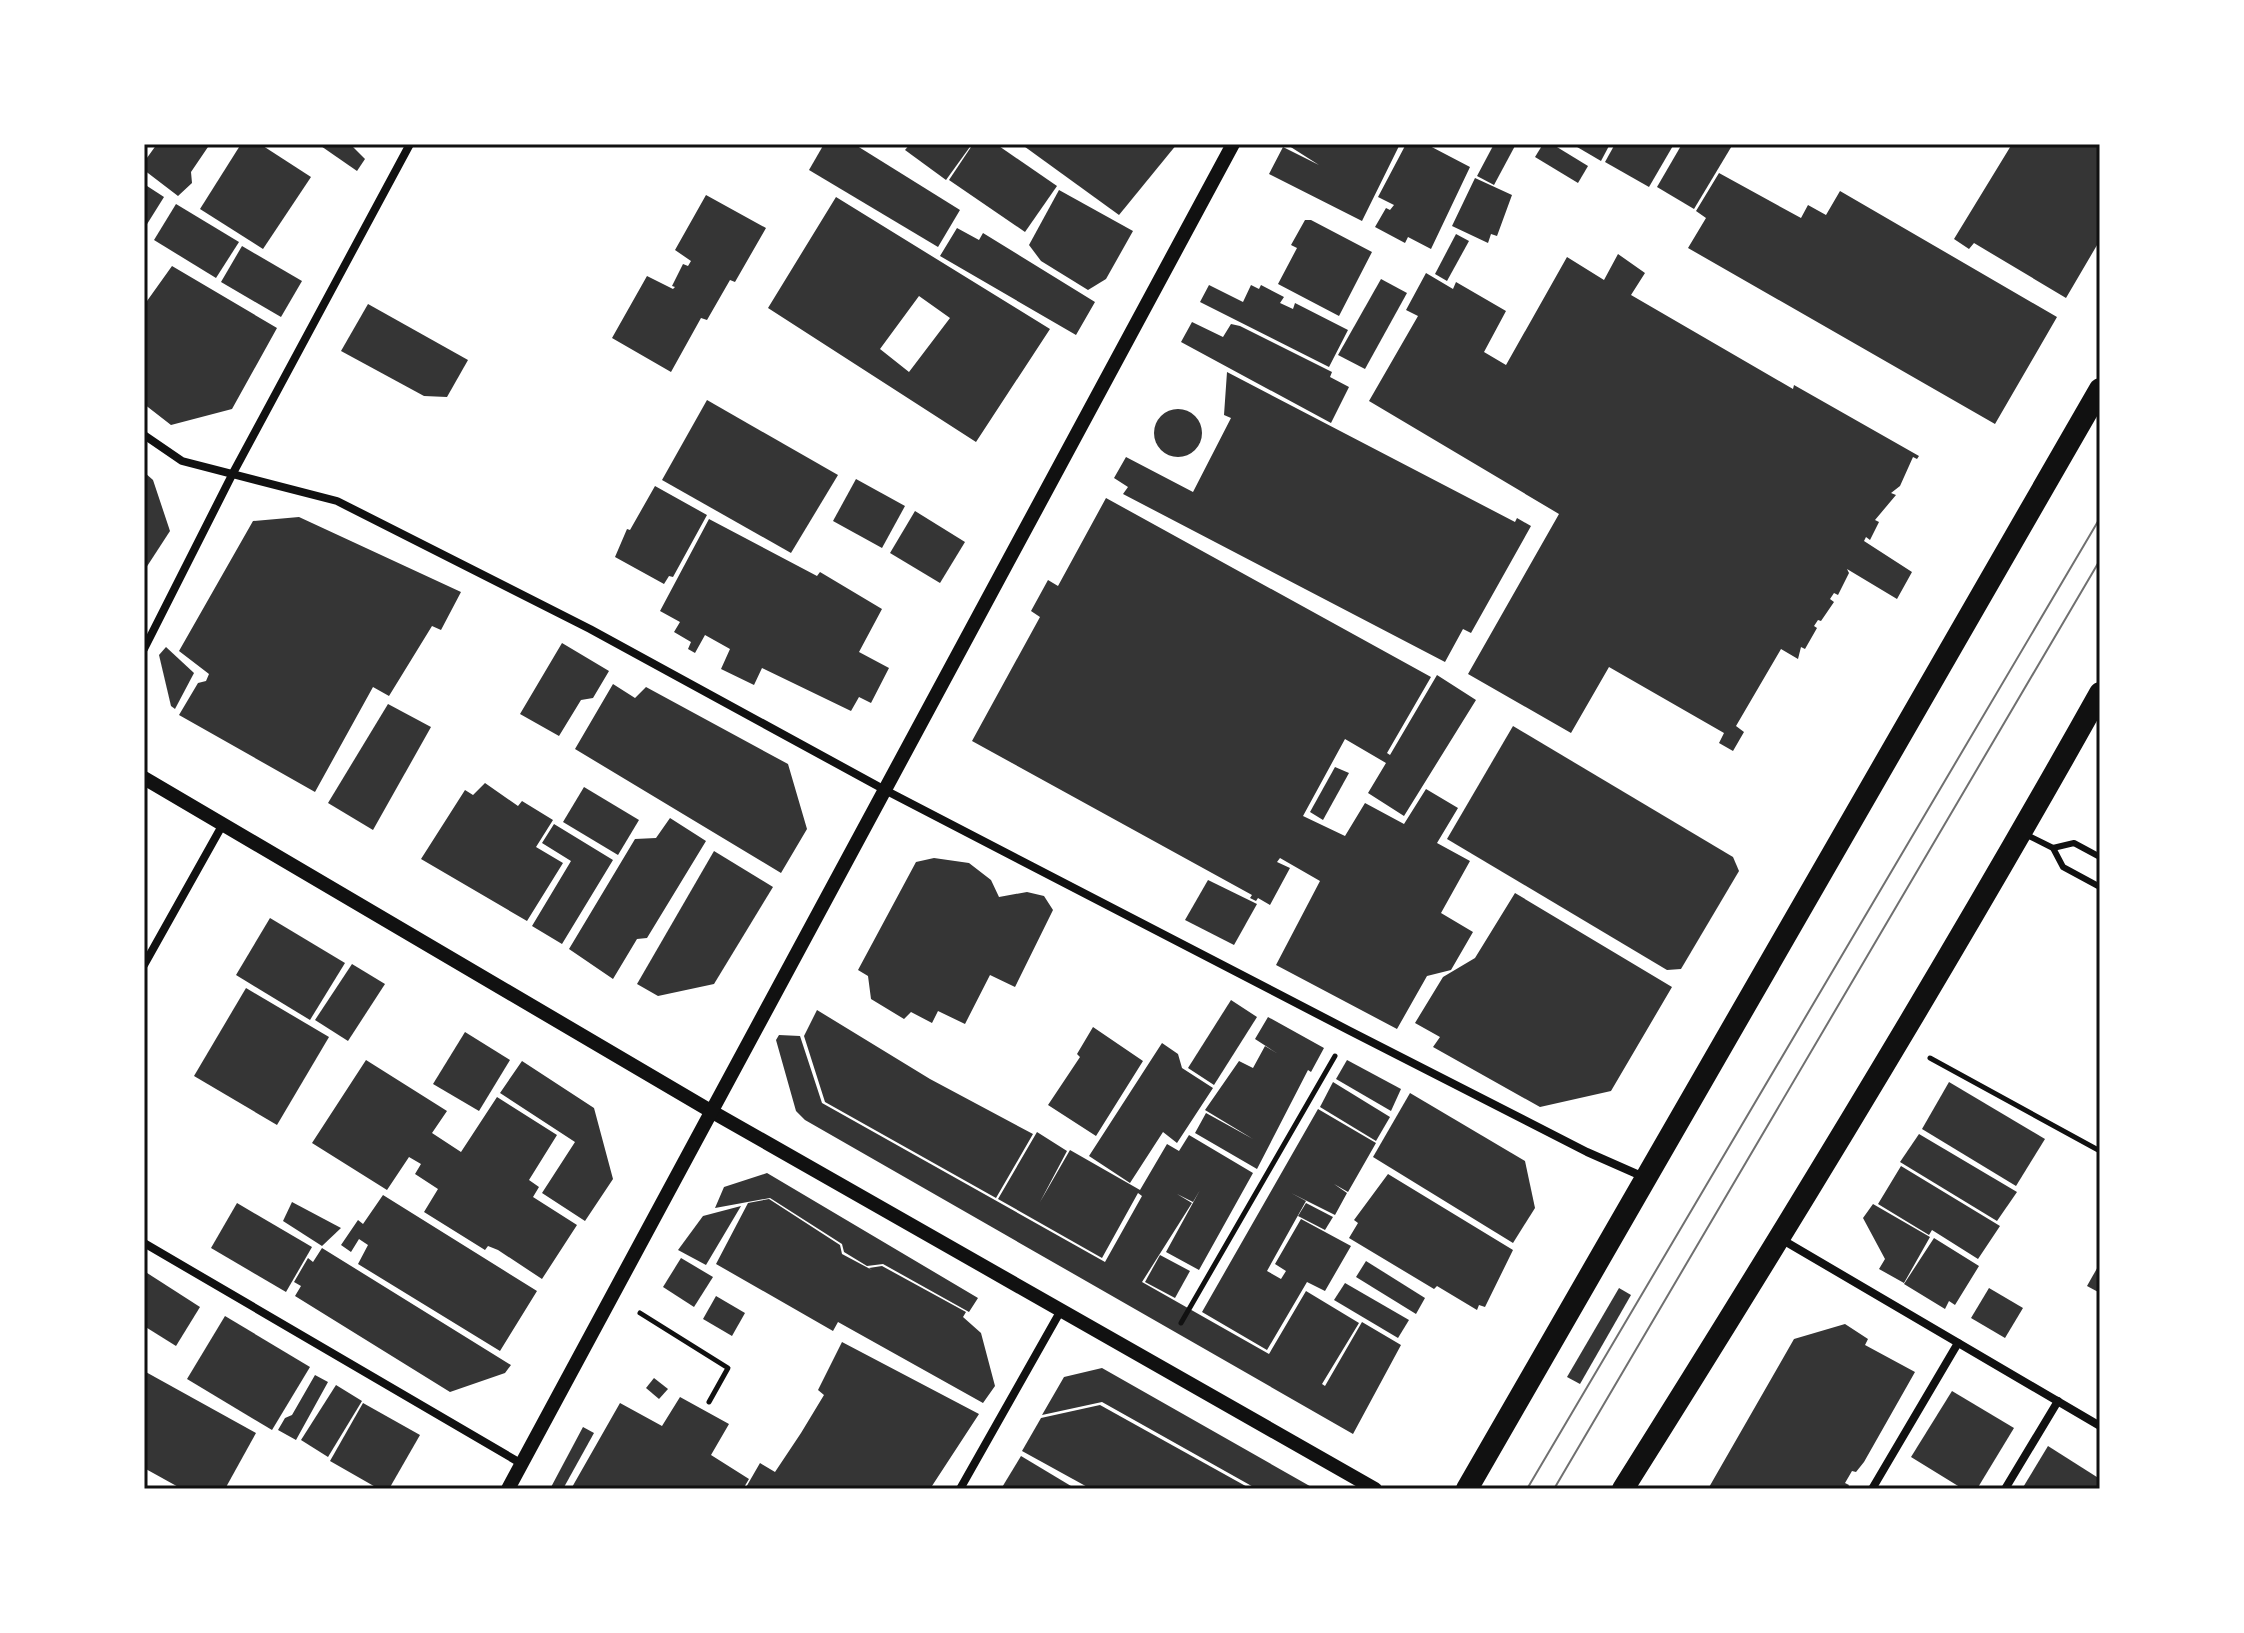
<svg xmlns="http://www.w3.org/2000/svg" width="2244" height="1633" font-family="Inter,sans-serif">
<rect width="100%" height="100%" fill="#fff"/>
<g fill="#353535" fill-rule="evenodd">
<polygon points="157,144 210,144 191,172 192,183 178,196 144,170 144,162"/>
<polygon points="241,144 260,144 311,177 263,249 200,209"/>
<polygon points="318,144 350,144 365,159 357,171"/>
<polygon points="824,144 854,144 960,210 938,247 809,170"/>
<polygon points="910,144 972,144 946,180 905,150"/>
<polygon points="973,144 996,144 1057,186 1025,232 949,180"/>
<polygon points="1021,144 1177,144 1119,215"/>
<polygon points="1286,144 1400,144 1362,221 1269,174 1283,147 1319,165"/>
<polygon points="1406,144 1426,144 1470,167 1431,249 1408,237 1405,243 1375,227 1386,208 1390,210 1394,205 1378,197"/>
<polygon points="1494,144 1516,144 1494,185 1477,176"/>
<polygon points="1543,144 1552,144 1588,166 1578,183 1535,157"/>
<polygon points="1572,144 1610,144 1601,161"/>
<polygon points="1615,144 1674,144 1649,187 1605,162"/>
<polygon points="1682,144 1733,144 1694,209 1657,187"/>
<polygon points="2012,144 2100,144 2100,240 2066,298 1974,243 1969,249 1954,239"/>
<polygon points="1719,173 1801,218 1808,205 1826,215 1840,191 2057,317 1995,424 1688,248 1706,218 1696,211"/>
<polygon points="1475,178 1512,195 1497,236 1491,234 1488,243 1452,226"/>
<polygon points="144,184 164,197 144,229"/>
<polygon points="1059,190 1133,231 1106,279 1088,290 1041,261 1029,245"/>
<polygon points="706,195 766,228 735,282 730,280 707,320 701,318 671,372 612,338 647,276 673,289 675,287 672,286 683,264 688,266 691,261 675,250"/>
<path d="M836 197 1050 329 976 442 768 308ZM919 296 950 318 909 372 880 349Z"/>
<polygon points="176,204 239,242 216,278 154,240"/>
<polygon points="1305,220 1311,220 1372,252 1339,316 1278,284 1297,248 1291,245"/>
<polygon points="957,228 979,240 983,233 1095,302 1076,335 940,256"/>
<polygon points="1456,234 1469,241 1447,281 1435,274"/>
<polygon points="242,246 302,281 281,317 221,282"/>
<polygon points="1618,254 1645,273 1631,295 1793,389 1794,385 1919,456 1917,459 1913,457 1900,486 1891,493 1896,495 1875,520 1879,522 1870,540 1866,537 1864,541 1912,572 1897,599 1847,569 1849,573 1838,595 1834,593 1830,599 1834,602 1821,621 1818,620 1814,626 1817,628 1805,649 1801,647 1798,659 1781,649 1736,726 1744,732 1733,751 1719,743 1724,733 1609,667 1571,733 1468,674 1559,514 1369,401 1418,316 1406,310 1426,273 1453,289 1456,282 1506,311 1484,352 1506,365 1567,257 1604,280"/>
<polygon points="172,266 277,328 232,409 171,425 144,404 144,297 147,301"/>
<polygon points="1381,279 1407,293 1365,369 1338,355"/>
<polygon points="1209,285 1243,302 1251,285 1259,289 1261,285 1284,297 1280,303 1293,309 1295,303 1348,330 1329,367 1200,302"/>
<polygon points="368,304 468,360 447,397 424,396 341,351"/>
<polygon points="1192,322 1223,337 1231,324 1240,326 1332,372 1330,377 1349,387 1331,423 1181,342"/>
<polygon points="1227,372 1515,522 1517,518 1531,526 1471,633 1463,629 1445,662 1123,494 1128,487 1114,478 1126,457 1193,492 1231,418 1224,415"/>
<polygon points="707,400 838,475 791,553 662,480"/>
<circle cx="1178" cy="433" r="24"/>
<polygon points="144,472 153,480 170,531 144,571"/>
<polygon points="856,479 905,506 882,548 833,521"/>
<polygon points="655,486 707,515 673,577 669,576 664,584 615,557 627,529 630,530"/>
<polygon points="1106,498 1431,677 1387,753 1390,755 1437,675 1476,700 1404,816 1368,793 1386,763 1345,739 1303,816 1345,836 1365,803 1404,824 1426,789 1458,808 1437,843 1470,861 1441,913 1473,932 1451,970 1427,976 1397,1029 1276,965 1320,881 1280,858 1277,862 1290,868 1270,905 1258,898 1256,901 1250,898 1252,895 972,741 1040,617 1031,611 1048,580 1058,586"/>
<polygon points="915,511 965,542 940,583 890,553"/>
<polygon points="299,517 461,592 441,630 432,626 389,696 373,687 315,792 179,715 198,683 206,681 209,674 179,651 253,521"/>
<polygon points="709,519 817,576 820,572 882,609 859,652 889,668 871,703 859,697 851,711 762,668 754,685 721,669 730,649 705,635 695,653 688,649 691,642 674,632 680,622 660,611"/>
<polygon points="562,643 609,671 593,698 581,700 559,736 520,714"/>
<polygon points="166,647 194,673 175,709 171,706 159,655"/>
<polygon points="613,684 635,698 646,687 788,764 807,829 781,873 575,749"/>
<polygon points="388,704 431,727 373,830 328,803"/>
<polygon points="1513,726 1733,857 1739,871 1681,969 1667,970 1447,839"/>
<polygon points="1335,767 1349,773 1323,820 1310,812"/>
<polygon points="485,783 518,806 522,801 553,820 536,847 563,863 527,921 421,859 465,790 473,795"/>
<polygon points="584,787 639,820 618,855 563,822"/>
<polygon points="670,818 706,841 647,938 637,939 613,979 569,949 635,839 656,838"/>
<polygon points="554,824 613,860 562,944 532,926 571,861 542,843"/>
<polygon points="714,851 773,887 714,984 658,996 637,984"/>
<polygon points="934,858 969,863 991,880 999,897 1027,892 1044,896 1053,910 1015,987 990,975 965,1024 938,1011 932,1023 911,1012 904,1019 871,999 868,976 858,970 916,862"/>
<polygon points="1208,880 1257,904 1234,945 1185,920"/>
<polygon points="1515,893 1672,987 1611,1091 1540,1107 1433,1047 1440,1037 1415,1023 1443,977 1475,958"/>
<polygon points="270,918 345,963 310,1020 236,975"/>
<polygon points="352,964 385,984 348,1041 315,1020"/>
<polygon points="246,988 329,1037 277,1125 194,1076"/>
<polygon points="1231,1000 1257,1017 1214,1085 1188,1068"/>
<polygon points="817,1010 930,1079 1033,1134 996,1198 825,1102 804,1036"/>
<polygon points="1268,1017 1324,1048 1311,1072 1308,1070 1257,1169 1195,1133 1206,1113 1253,1139 1205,1110 1239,1061 1253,1068 1265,1046 1278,1054 1255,1039"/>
<polygon points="1093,1027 1143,1061 1096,1136 1048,1105 1080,1057 1077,1054"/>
<polygon points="465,1032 510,1060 479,1111 433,1084"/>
<polygon points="779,1035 800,1036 822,1103 1105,1262 1142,1196 1138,1193 1102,1258 998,1199 1037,1132 1067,1151 1040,1202 1070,1150 1140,1190 1167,1144 1179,1151 1189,1135 1253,1173 1199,1270 1166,1252 1200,1190 1193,1202 1177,1194 1192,1203 1142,1282 1269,1354 1306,1291 1359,1323 1322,1384 1325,1386 1362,1322 1401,1345 1353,1434 805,1120 796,1111 776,1040"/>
<polygon points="1162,1043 1178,1054 1182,1068 1213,1088 1177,1143 1163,1132 1130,1183 1089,1156"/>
<polygon points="366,1060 447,1111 432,1133 461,1152 497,1097 557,1135 529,1180 539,1187 533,1197 577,1225 542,1279 498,1250 488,1246 485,1250 424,1212 438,1189 415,1174 421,1164 409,1157 387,1190 312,1143"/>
<polygon points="1347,1060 1401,1089 1391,1111 1336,1079"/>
<polygon points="522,1061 594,1108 613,1179 585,1221 542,1193 575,1142 500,1093"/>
<polygon points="1333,1082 1390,1117 1376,1141 1320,1107"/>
<polygon points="1949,1082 2045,1139 2016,1186 1922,1129"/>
<polygon points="1410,1093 1525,1161 1535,1208 1513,1243 1373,1157"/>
<polygon points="1318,1109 1376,1143 1348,1192 1334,1184 1347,1193 1335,1215 1291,1193 1306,1201 1267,1271 1281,1279 1286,1271 1275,1264 1301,1219 1351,1246 1325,1291 1307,1282 1267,1350 1202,1312"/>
<polygon points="1919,1134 2017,1192 1997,1221 1900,1162"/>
<polygon points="1901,1166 2000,1226 1978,1259 1932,1230 1929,1235 1878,1204"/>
<polygon points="767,1173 978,1298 969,1312 883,1264 867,1266 844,1252 842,1244 770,1198 715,1208 724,1187"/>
<polygon points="1388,1174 1513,1250 1485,1307 1479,1305 1477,1310 1437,1286 1434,1289 1349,1238 1358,1223 1354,1220"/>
<polygon points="383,1195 537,1291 500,1351 358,1264 368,1245 359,1239 351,1252 341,1245 358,1220 363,1224"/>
<polygon points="769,1199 840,1245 842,1254 872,1270 869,1268 882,1266 966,1312 963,1317 981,1333 995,1386 983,1403 838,1322 833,1331 716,1264 748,1203"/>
<polygon points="292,1202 341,1228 322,1246 283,1221"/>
<polygon points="237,1203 312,1247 286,1292 211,1248"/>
<polygon points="1306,1203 1333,1217 1325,1230 1298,1216"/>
<polygon points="1873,1204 1930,1237 1904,1283 1879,1269 1885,1259 1863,1218"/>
<polygon points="741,1206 706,1265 678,1250 703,1216"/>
<polygon points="1934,1238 1979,1266 1955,1305 1949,1301 1945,1309 1904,1284"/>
<polygon points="322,1248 511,1365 505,1373 450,1392 295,1296 301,1286 294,1282 308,1258 313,1262"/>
<polygon points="1160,1255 1190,1271 1175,1298 1145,1282"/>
<polygon points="681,1258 713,1277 694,1307 663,1287"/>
<polygon points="1366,1261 1425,1298 1416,1314 1356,1277"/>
<polygon points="2100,1263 2100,1293 2087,1286"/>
<polygon points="144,1271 200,1307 176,1346 144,1326"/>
<polygon points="1345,1283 1409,1320 1398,1338 1334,1300"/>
<polygon points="1619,1288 1631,1295 1580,1384 1567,1377"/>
<polygon points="1989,1288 2023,1308 2005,1338 1971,1318"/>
<polygon points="716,1296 745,1313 732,1336 703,1319"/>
<polygon points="225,1316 310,1367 272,1430 187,1379"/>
<polygon points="1845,1324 1868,1339 1865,1345 1915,1372 1864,1462 1856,1472 1852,1471 1845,1483 1849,1485 1847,1489 1708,1489 1794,1339"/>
<polygon points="842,1342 979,1414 930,1489 745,1489 760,1463 775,1472 801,1433 824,1395 818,1390"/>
<polygon points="1102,1368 1315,1489 1257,1489 1102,1402 1042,1415 1064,1377"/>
<polygon points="144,1371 256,1433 225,1489 182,1489 144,1468"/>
<polygon points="315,1375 328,1382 296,1440 278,1430 285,1418 292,1415"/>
<polygon points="654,1378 668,1389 659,1399 646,1388"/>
<polygon points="336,1385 362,1401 328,1457 301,1440"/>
<polygon points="1952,1391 2014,1428 1977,1489 1963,1489 1911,1457"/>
<polygon points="680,1397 729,1424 711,1455 749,1479 743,1489 571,1489 620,1403 662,1426"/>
<polygon points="363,1403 420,1435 389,1489 379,1489 330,1461"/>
<polygon points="1100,1405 1251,1489 1091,1489 1022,1451 1041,1418"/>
<polygon points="583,1427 594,1433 563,1489 550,1489"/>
<polygon points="2048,1446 2100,1479 2100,1489 2022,1489"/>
<polygon points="1021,1456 1076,1489 1001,1489"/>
</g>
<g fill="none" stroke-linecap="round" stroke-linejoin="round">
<g stroke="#111" stroke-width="5">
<polyline points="1930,1058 2100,1151"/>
<polyline points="640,1313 728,1368 709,1402"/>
<polyline points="1181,1323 1335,1056"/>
</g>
<g stroke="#111" stroke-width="6">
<polyline points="2025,834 2053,848 2063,867 2100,887"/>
<polyline points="2053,848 2074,843 2100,857"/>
</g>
<g stroke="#111" stroke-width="8">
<polyline points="144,435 182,461 337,501 590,629 885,790 1350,1031 1587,1152 1646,1178"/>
<polyline points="144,649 233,473 410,144"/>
<polyline points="144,965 223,824"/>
<polyline points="1781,1239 2100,1426"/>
<polyline points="144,1243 522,1464"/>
<polyline points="960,1489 1060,1312"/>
<polyline points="1872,1489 1958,1343"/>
<polyline points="2005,1489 2058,1401"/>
</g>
<g stroke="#111" stroke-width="14">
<polyline points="144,778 709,1110 1375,1489"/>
<polyline points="508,1489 1233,144"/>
</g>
<g stroke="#111" stroke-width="22">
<polyline points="1467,1489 2100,389"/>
<path d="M1623 1489C1788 1227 1949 963 2100 693"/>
</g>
<g stroke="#707070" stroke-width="2">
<polyline points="1527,1489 2100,518"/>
<polyline points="1554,1489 2100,560"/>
</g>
</g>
<rect width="2244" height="1633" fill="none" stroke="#ffffff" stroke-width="292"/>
<rect x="146" y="146" width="1952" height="1341" fill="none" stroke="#111" stroke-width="3"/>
</svg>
